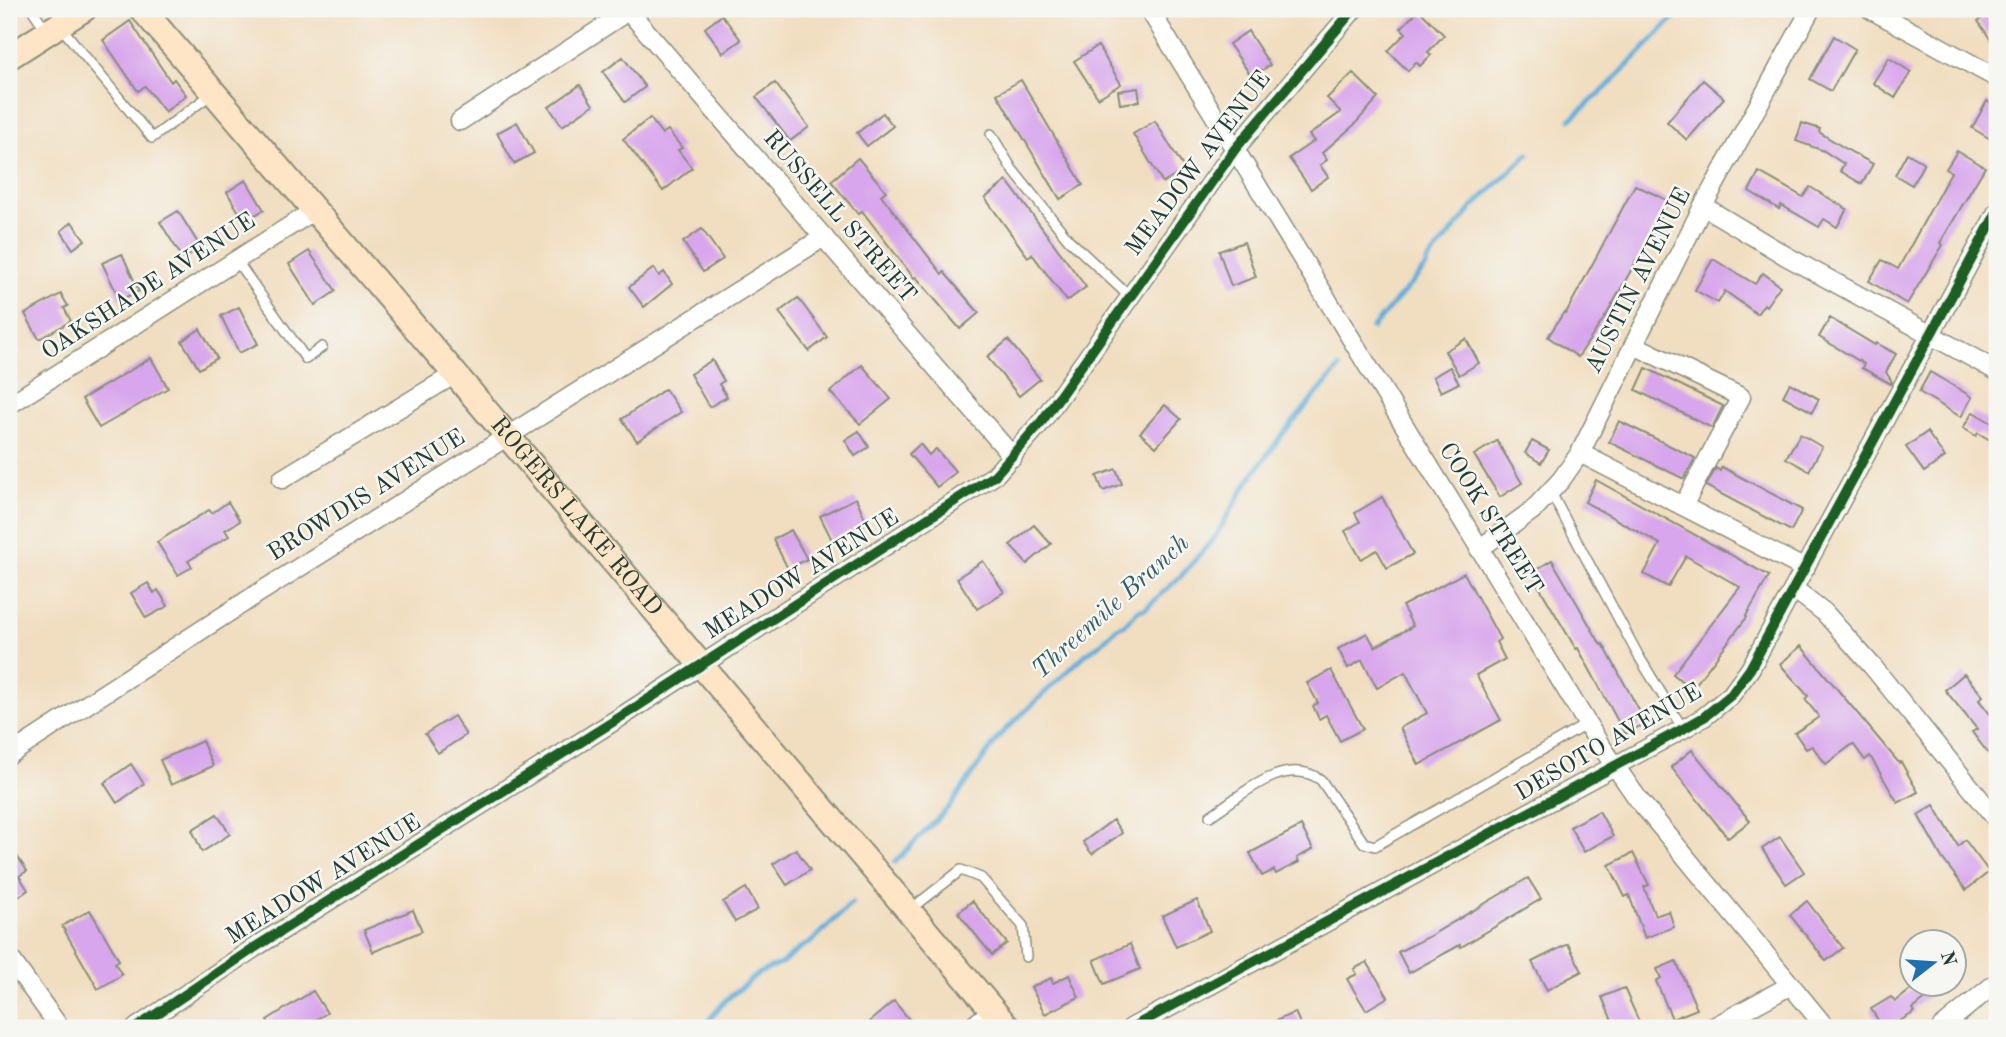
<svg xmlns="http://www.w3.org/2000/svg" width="2006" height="1037" font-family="'Old Standard TT',serif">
<rect width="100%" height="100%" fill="#f6f6f2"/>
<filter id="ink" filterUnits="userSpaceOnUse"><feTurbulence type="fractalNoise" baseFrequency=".0143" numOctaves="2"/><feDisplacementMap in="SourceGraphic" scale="14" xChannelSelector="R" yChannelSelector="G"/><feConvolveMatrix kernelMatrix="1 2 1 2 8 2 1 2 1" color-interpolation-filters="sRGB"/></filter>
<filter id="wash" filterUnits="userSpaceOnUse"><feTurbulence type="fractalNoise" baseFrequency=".00686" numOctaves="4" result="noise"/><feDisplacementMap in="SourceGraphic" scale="28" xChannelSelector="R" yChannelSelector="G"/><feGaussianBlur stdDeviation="1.57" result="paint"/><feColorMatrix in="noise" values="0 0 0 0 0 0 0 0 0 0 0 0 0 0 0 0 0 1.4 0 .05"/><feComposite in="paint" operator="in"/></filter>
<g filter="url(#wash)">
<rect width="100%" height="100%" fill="#f1dec0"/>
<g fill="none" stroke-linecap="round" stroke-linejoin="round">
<g stroke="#61afdb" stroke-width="5">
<polyline points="1571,119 1607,87 1682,9"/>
<polyline points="1372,328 1426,267 1427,262 1473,207 1528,154"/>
<polyline points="895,862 950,806 1000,735 1087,653 1098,646 1118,627 1124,625 1139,610 1145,609 1181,576 1215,537 1249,480 1281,436 1339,368"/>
<polyline points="702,1028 727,999 759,973 782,963 803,946 809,944 852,903"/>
</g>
</g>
<g id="blocks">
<g fill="#d8a6ec">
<polygon points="1997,9 1997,49 1978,21"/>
<polygon points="1419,10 1444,35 1428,52 1431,55 1420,66 1416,62 1408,71 1388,51 1406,33 1401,28"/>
<polygon points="722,15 741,40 723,53 705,28"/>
<polygon points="130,21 171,82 174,79 186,95 165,112 145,86 138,91 103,40"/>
<polygon points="1248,31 1270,65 1252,77 1229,44"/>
<polygon points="1834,36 1855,49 1831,91 1810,79"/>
<polygon points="1098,46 1121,84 1098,98 1074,61"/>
<polygon points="623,57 645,87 625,102 603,72"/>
<polygon points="1889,58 1911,72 1895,98 1873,83"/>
<polygon points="1353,73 1378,98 1354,125 1322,153 1327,160 1320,165 1328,177 1311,189 1289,158 1314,141 1309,135 1341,112 1327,98"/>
<polygon points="1021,80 1083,185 1060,199 997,94"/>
<polygon points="1703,80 1724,98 1687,140 1667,122"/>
<polygon points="775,83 809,127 790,141 756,97"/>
<polygon points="580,85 593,105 562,126 549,107"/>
<polygon points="1138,88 1140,101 1120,104 1118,91"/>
<polygon points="1987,101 1997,107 1997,143 1972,128"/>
<polygon points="883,113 893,126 867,146 857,133"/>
<polygon points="650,118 662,134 668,130 682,148 678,150 692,168 663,191 623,139"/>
<polygon points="1155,121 1185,170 1163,183 1133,134"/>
<polygon points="517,122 534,153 514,164 497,133"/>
<polygon points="1802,123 1820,129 1819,132 1851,152 1873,164 1862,184 1840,171 1844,164 1824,151 1796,141"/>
<polygon points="1957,151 1985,167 1940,243 1943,245 1907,304 1869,281 1882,260 1898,269 1951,172 1946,169"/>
<polygon points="1907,153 1924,163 1912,185 1895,175"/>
<polygon points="858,158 886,191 881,195 942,274 944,272 979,313 960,329 916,277 914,278 862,211 858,214 831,181"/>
<polygon points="1759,172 1803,197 1810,187 1847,209 1837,227 1824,219 1819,227 1781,205 1779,209 1749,191"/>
<polygon points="246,180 264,210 244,221 227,192"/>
<polygon points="1007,181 1086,287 1067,301 1032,254 1028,257 985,198"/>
<polygon points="1635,185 1669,201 1607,314 1578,357 1548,337 1564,312 1566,313"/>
<polygon points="178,211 201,248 183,259 160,222"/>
<polygon points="72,222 85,240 73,249 61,231"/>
<polygon points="702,229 723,259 703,272 683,242"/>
<polygon points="1244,242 1256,277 1231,286 1219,251"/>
<polygon points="309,251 336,291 315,305 289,264"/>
<polygon points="122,254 139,291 120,300 102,263"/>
<polygon points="1713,259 1755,284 1763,273 1780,286 1766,306 1764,304 1757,314 1725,291 1718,303 1695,290"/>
<polygon points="654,268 659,276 664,272 672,284 644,307 629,287"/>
<polygon points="61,294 68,306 64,308 71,321 39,339 25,314"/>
<polygon points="798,298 827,337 809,351 779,312"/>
<polygon points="239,307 258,344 239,353 221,316"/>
<polygon points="1830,318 1875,345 1876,343 1896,354 1886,372 1892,382 1891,384 1862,368 1864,364 1819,337"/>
<polygon points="200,329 217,358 199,369 182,341"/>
<polygon points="1466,339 1479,363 1459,375 1445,351"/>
<polygon points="1008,340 1040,379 1019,396 987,357"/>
<polygon points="151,358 168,388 99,428 82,399"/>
<polygon points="712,360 724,381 719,384 727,397 709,407 690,374"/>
<polygon points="862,365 891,399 860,424 830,392"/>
<polygon points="1450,367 1459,383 1441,392 1433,377"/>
<polygon points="1646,368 1723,406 1712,428 1636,390"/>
<polygon points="1930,372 1972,397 1961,417 1919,392"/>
<polygon points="1790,383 1819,399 1812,412 1783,396"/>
<polygon points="665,389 681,412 637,441 622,419"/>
<polygon points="1165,405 1181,419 1156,447 1140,433"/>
<polygon points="1973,412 1997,426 1997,444 1978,433 1976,436 1963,428"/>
<polygon points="1619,421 1695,458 1684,479 1609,442"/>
<polygon points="859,431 869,447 855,456 845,440"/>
<polygon points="1927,432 1945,457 1924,472 1906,447"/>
<polygon points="1800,434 1822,447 1809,471 1786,458"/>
<polygon points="1497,441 1522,483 1500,497 1474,455"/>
<polygon points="1532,441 1549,450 1541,463 1525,453"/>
<polygon points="920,444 929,455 936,449 956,472 937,487 909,454"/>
<polygon points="1722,467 1802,510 1791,531 1706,486 1716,468 1720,471"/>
<polygon points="1116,469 1122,484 1103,491 1097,476"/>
<polygon points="1596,480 1769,576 1746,616 1747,617 1692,689 1673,674 1740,587 1686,556 1668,587 1644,574 1660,544 1585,502"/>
<polygon points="1382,497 1413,554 1387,568 1377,550 1361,559 1345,531 1360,522 1355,513"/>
<polygon points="856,498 867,523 832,540 820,516"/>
<polygon points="228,502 240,521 225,530 229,536 188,561 192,567 178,575 157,542 209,510 212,513"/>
<polygon points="1034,525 1051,544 1027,564 1010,545"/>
<polygon points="791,530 807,559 788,569 773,539"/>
<polygon points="1552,560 1601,645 1603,644 1646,723 1625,734 1578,648 1576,649 1531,573"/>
<polygon points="983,561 1004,592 977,609 957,578"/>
<polygon points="1464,573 1500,639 1496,642 1505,659 1476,675 1501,720 1419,765 1400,728 1427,713 1405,672 1377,688 1362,660 1348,668 1338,649 1367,633 1375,647 1413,626 1402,606"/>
<polygon points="148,583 154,593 158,590 168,606 146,618 131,593"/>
<polygon points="1801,646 1899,763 1901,762 1918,792 1898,803 1870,756 1865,760 1853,744 1826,764 1812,746 1806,749 1795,733 1819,717 1805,699 1808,696 1780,664"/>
<polygon points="1331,670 1363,729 1340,741 1326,715 1319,719 1313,706 1318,703 1307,683"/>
<polygon points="1964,674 1983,696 1979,700 1997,723 1997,765 1972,732 1977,729 1945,690"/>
<polygon points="454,716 466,735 438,753 425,734"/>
<polygon points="202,741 213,766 171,785 160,760"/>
<polygon points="1692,750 1750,821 1728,838 1671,767"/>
<polygon points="131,764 144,784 117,803 104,783"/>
<polygon points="1934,805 1958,846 1965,840 1989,872 1966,890 1942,858 1918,815"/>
<polygon points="1599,811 1613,836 1584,852 1570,827"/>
<polygon points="217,814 230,834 202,852 192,830"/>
<polygon points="1113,820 1122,833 1092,854 1083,842"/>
<polygon points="1301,826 1313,849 1297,858 1299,862 1276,874 1274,870 1262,876 1250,853"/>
<polygon points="1780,837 1804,872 1786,884 1762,849"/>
<polygon points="9,844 27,871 19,876 28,890 9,904"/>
<polygon points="796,849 810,870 787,885 773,864"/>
<polygon points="1633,853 1649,885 1644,887 1655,916 1669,911 1674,927 1645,938 1629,895 1625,897 1609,865"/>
<polygon points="1528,878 1541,899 1461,947 1460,945 1409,973 1398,952 1428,937"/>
<polygon points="746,888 758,909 735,922 723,902"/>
<polygon points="1197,900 1210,931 1176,947 1162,916"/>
<polygon points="972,901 1007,943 992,955 958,913"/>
<polygon points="1807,901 1843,948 1826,961 1790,915"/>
<polygon points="90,910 119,960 115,963 122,975 98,989 62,926"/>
<polygon points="413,910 422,931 373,952 364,930"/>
<polygon points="1130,944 1140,969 1104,984 1094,960"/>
<polygon points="1568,944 1582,971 1547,990 1532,962"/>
<polygon points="1676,961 1697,1009 1672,1019 1656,981 1661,978 1657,969"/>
<polygon points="1367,962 1388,997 1366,1010 1347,979 1357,974 1354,969"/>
<polygon points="1069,975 1079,997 1045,1014 1031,987 1051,978 1053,983"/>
<polygon points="1918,984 1927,984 1933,993 1913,1009 1915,1012 1888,1028 1883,1028 1871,1009 1891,997 1895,1002"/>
<polygon points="1624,988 1642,1028 1615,1028 1602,997"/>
<polygon points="313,991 327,1013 302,1028 272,1028 267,1020"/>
<polygon points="894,1001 916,1028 876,1028 870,1021"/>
<polygon points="1295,1012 1302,1028 1261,1028"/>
</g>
</g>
</g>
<g filter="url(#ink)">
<use href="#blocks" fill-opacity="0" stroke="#888e7a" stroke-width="2"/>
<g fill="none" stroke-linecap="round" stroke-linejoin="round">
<defs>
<g id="lane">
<polyline points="32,9 46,30"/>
<polyline points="60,26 152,138 213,93"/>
<polyline points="991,134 1012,169 1069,240 1130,297"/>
<polyline points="236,260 306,359 322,347"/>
<polyline points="1550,491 1638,655 1683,729"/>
<path d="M1210 816C1241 796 1284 754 1321 780L1364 843 1375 846 1587 724"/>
<polyline points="910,910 961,870 981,878 1023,926 1026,957"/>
</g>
<g id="street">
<polyline points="627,9 1013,457"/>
<polyline points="1149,9 1599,743 1638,799 1826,1028"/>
<polyline points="1870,9 1997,78"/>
<polyline points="460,121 631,9"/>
<polyline points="1703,206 1786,256 1997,371"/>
<polyline points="1634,345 1741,397 1683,506"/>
<polyline points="9,405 315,210"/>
<polyline points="1580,453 1805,569"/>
<polyline points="282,479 455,374"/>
<polyline points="1479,549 1533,510 1561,480 1580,453 1703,206 1811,9"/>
<polyline points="1794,589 1824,612 1873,667 1997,820"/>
<polyline points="9,755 257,594 824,237"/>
<polyline points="9,957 60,1028"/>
<polyline points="136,1028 254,948 630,711 995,475 1042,421 1235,149 1354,9"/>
<polyline points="971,1028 992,1010"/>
<polyline points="1131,1028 1683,729 1704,717 1731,695 1750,669 1997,212"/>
<polyline points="1712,1028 1791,985"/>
<polyline points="1941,1028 1997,982"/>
</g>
<g id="secondary">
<path id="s1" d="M142 9 455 374 1008 1028"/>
<polyline points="9,57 84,9"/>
</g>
</defs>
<use href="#lane" stroke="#888e7a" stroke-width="12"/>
<use href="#street" stroke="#888e7a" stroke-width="21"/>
<use href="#secondary" stroke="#888e7a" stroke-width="28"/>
<use href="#lane" stroke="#fff" stroke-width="9"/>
<use href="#street" stroke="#fff" stroke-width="18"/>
<use href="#secondary" stroke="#fde5c5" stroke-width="24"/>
<defs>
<g id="cycleway">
<polyline points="136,1028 254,948 630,711 995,475 1042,421 1235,149 1354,9"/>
<polyline points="1131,1028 1683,729 1704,717 1731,695 1750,669 1997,212"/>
</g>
</defs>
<use href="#cycleway" stroke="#f6f6f2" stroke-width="15"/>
<use href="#cycleway" stroke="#1b5e20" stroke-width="10"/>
</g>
</g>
<g text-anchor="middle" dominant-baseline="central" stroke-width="5" stroke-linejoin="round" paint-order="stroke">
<g font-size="24" fill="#1f3d34" stroke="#f6f6f2">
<text transform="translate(1199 164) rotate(-53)">MEADOW AVENUE</text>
<text transform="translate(839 217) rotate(49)">RUSSELL STREET</text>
<text transform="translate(1639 281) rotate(-63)">AUSTIN AVENUE</text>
<text transform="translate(149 287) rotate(-33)">OAKSHADE AVENUE</text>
<text transform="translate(367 496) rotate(-32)">BROWDIS AVENUE</text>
<text stroke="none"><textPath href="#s1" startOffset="668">ROGERS LAKE ROAD</textPath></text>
<text transform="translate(1490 519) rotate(58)">COOK STREET</text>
<text transform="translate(802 575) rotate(-32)">MEADOW AVENUE</text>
<text transform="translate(1609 743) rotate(-30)">DESOTO AVENUE</text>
<text transform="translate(324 880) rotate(-32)">MEADOW AVENUE</text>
</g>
<g font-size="26" font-style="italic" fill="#335f66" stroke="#f6f6f2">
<text transform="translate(1111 607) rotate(-42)">Threemile Branch</text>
</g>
</g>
<rect width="2006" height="1037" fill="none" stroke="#f6f6f2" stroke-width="35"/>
<g transform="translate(1933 963) rotate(73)"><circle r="33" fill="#f6f6f2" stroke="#a0aca6" stroke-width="2"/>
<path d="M0-5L12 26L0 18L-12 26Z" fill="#1f6fb2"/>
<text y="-10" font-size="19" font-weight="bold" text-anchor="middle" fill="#1f3d34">N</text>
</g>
</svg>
